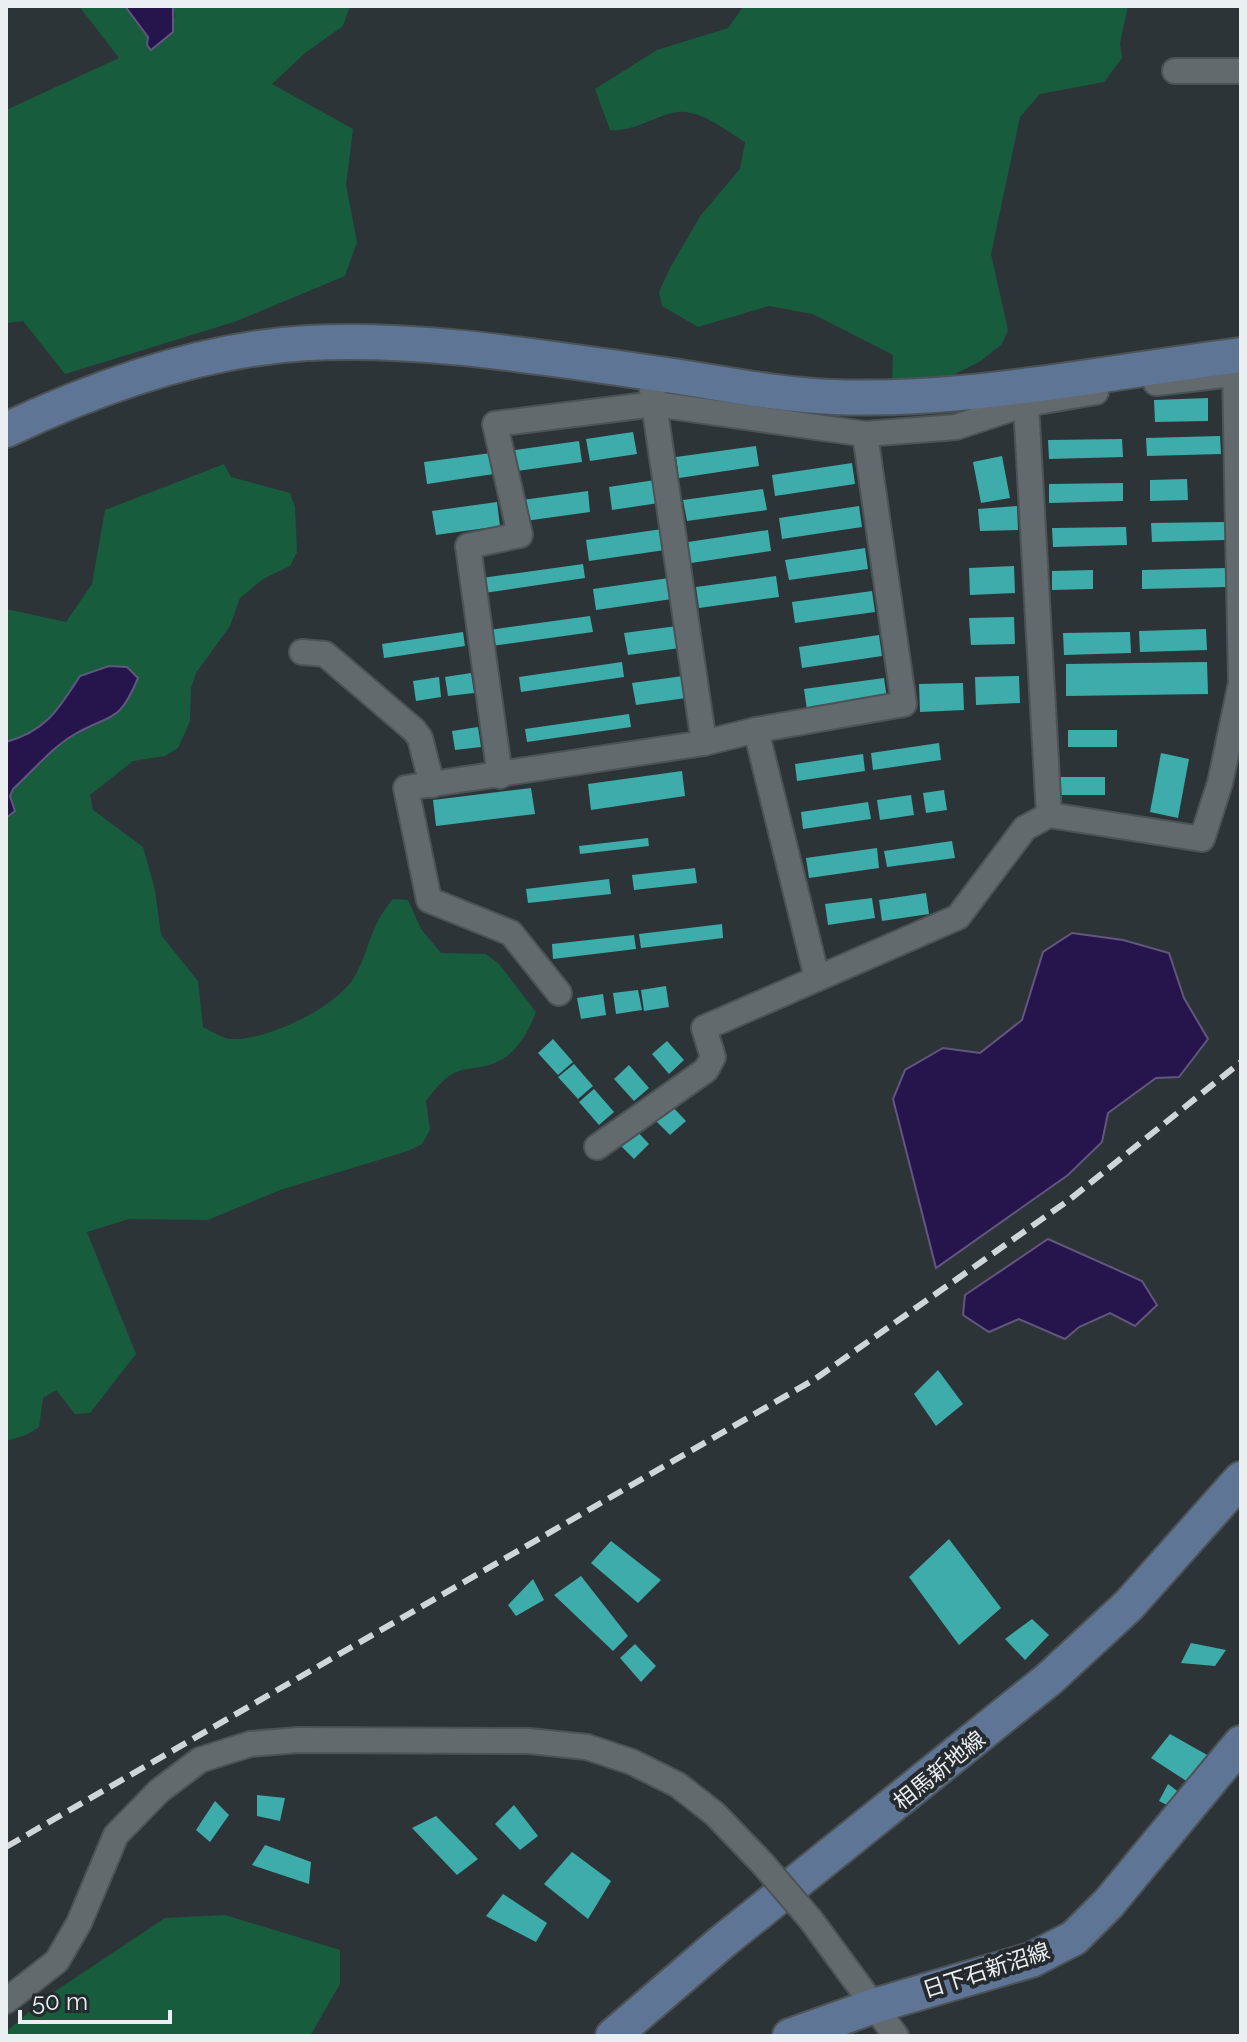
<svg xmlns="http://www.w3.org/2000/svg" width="1247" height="2042" font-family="Raleway,'Noto Sans JP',sans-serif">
<rect width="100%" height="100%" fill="#2d3437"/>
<g fill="#185c3e">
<polygon points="79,6 125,6 148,38 147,45 175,17 173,6 350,6 343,26 305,53 272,84 353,129 346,185 357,242 345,276 234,322 65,374 23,321 6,323 6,110 119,58"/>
<path d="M744 6H1128L1120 43 1122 58 1104 82 1040 94 1020 117 991 254 1008 330 1002 344 979 362 923 390 892 385 893 355 813 314 769 306 698 327 662 306 659 292 671 266 701 215 740 169 745 142C727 131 700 109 677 112 653 116 635 132 610 130L595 89 657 50 728 28Z"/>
<path d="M224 464 231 477 290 493 295 507 297 552 290 566 263 579 240 598 230 626 196 673 191 688 190 721 178 748 165 756 133 761 90 795 93 810 143 847 155 890 161 935 198 981 203 1027C211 1031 223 1039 232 1039 266 1041 338 1007 355 976 371 947 369 927 393 899L408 900 421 929 441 953 486 954 499 964 536 1012C526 1037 513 1060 485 1066 477 1068 467 1068 459 1071 446 1075 434 1090 426 1101L430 1130 422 1144 408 1151 280 1190 208 1220 129 1219 87 1232 136 1354 90 1413 75 1414 56 1390 43 1398 39 1427 26 1435 6 1441V609L66 622 92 584 105 510Z"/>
<polygon points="225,1915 340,1950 340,1984 310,2036 6,2036 6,2032 45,1998 165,1918"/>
</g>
<g fill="#26154d" stroke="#61567e" stroke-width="2">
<polygon points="125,6 173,6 173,32 151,50 147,45 148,37"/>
<path d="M109 666 127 667 138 678C119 724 112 713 75 734 52 747 32 772 13 789L10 796 15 811 6 818V742C46 731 58 710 80 676Z"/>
<polygon points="1072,933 1123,940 1169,953 1184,998 1208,1039 1179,1077 1156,1078 1108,1113 1102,1142 1068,1175 936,1268 893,1099 905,1070 943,1048 980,1053 1022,1020 1043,952"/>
<polygon points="1048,1239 1142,1281 1157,1305 1135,1326 1110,1313 1079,1327 1065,1339 1019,1319 989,1332 963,1315 965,1295"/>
</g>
<g fill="#3eacaa">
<polygon points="1208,398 1208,421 1155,422 1154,400"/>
<polygon points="633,432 637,454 590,461 586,439"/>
<polygon points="1220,436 1221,454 1147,456 1146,438"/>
<polygon points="1122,439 1123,457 1049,459 1048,440"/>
<polygon points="579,441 582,462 517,471 515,450"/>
<polygon points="756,446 759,466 679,478 676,457"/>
<polygon points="491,453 494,474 427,484 424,462"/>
<polygon points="1002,456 1010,498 981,503 973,462"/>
<polygon points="852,463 855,484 775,496 772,475"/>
<polygon points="1187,479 1188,500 1150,501 1150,480"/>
<polygon points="655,480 659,503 612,510 609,487"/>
<polygon points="1123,483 1123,501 1049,503 1049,484"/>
<polygon points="763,489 767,510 687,521 683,500"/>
<polygon points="588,491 590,512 525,521 522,500"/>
<polygon points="497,502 500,526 436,535 432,511"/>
<polygon points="859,506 862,527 782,539 779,518"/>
<polygon points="1017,506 1018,530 980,531 978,509"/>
<polygon points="1225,522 1226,540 1152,542 1151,523"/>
<polygon points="1126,527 1127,545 1053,547 1052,528"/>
<polygon points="662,529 665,550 589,561 586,540"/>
<polygon points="768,530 771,551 691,563 688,542"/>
<polygon points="865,548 868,569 789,580 785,560"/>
<polygon points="583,564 585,578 484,593 482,578"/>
<polygon points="1014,566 1015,593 970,595 969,568"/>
<polygon points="1227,568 1227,587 1142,589 1142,570"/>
<polygon points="1093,570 1093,589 1052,590 1052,571"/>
<polygon points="776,576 779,597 699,608 696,587"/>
<polygon points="669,578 672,599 596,610 593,589"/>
<polygon points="872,591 875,612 795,623 792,602"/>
<polygon points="590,616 593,632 491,646 489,630"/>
<polygon points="1014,617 1015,644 971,645 969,618"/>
<polygon points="677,626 680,648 628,655 624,633"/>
<polygon points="1206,629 1207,650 1140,652 1139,631"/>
<polygon points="463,632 465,646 384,658 382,644"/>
<polygon points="1130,632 1131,653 1064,655 1063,633"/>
<polygon points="879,635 882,656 802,668 799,647"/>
<polygon points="622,662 624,677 521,692 519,677"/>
<polygon points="1207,662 1208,694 1066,696 1066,664"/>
<polygon points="471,673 474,693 448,696 445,677"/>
<polygon points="683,676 686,698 636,705 632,683"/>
<polygon points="1019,676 1020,703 976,705 975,677"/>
<polygon points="439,677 441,697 416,701 413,681"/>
<polygon points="884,678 887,699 807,710 804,689"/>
<polygon points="963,683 964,710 920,712 919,684"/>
<polygon points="629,714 631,727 527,742 525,729"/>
<polygon points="478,727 481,747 455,750 452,731"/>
<rect x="1068" y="730" width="49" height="17"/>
<polygon points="939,743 941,760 873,770 871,753"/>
<polygon points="1161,753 1189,759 1178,818 1150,812"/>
<polygon points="863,754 865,771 797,781 795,764"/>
<polygon points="682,771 685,796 591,810 588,784"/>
<rect x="1057" y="777" width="48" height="18"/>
<polygon points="531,788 535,814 436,826 433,800"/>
<polygon points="944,790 947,810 926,813 923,793"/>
<polygon points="911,795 914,815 880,820 877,800"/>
<polygon points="868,802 871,819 803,829 801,812"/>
<polygon points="648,838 649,846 580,854 579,846"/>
<polygon points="952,841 955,858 887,867 884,851"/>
<polygon points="877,848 879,868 809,878 806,858"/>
<polygon points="695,868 697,883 634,890 632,875"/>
<polygon points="609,879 611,894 528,903 526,889"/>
<polygon points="926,893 929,914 882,921 879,900"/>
<polygon points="872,898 875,918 828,925 825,904"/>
<polygon points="722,924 723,938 641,948 639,934"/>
<polygon points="634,935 636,949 553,959 552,944"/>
<polygon points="666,986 669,1007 644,1011 641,990"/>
<polygon points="638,990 642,1010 616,1014 613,993"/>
<polygon points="603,994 606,1015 581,1019 577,998"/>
<polygon points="553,1039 573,1062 558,1075 538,1053"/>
<polygon points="667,1041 684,1060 669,1074 652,1054"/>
<polygon points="574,1064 593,1086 578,1099 558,1077"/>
<polygon points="629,1065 649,1088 634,1101 614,1079"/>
<polygon points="594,1089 614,1112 599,1125 579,1102"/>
<polygon points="669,1103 686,1121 670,1135 653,1118"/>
<polygon points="632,1126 649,1144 634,1159 616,1141"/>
<polygon points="938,1370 963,1404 936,1426 914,1394"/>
<polygon points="949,1539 1001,1608 959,1645 909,1577"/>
<polygon points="611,1541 661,1580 638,1603 591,1563"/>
<polygon points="581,1576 628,1636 613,1651 554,1595"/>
<polygon points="533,1579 544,1600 516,1616 508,1605"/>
<polygon points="1032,1619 1049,1635 1025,1660 1005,1639"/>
<polygon points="1191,1643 1226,1650 1215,1666 1181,1663"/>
<polygon points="635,1644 656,1666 641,1682 620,1658"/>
<polygon points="1170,1734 1209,1756 1191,1784 1151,1758"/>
<polygon points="1168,1784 1184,1796 1175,1809 1159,1801"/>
<polygon points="257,1795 285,1798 280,1821 257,1816"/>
<polygon points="215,1801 229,1815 210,1842 196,1830"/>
<polygon points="514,1805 538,1836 520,1850 495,1824"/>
<polygon points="436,1816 478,1859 457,1875 412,1828"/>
<polygon points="265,1845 311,1862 309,1884 252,1865"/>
<polygon points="572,1852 611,1881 588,1919 544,1884"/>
<polygon points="503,1894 547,1923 536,1942 486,1916"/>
</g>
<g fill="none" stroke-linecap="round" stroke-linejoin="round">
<defs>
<g id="street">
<polyline points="1175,71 1241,71"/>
<polyline points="1156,383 1241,373"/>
<polyline points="652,390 704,743"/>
<polyline points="1026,404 1049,815"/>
<polyline points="302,652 325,654 414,730 420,738 432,785"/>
<polyline points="756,730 817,978"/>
<polyline points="500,776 468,546 520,535 495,424 655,404 865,434 956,427 1026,404 1096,392"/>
<polyline points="559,993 511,933 429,900 406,788 704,743 756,730 904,704 865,434"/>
<polyline points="597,1147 706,1070 713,1057 704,1028 958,917 1025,828 1049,815 1202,839 1220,783 1241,683 1235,373"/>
<polyline points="811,1920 896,2036"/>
<polyline points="6,2001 57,1961 79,1923 116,1835 159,1791 200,1760 250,1744 298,1740 529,1741 587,1747 632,1762 678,1785 715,1814 763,1864"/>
</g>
<g id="secondary">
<path d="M6 430C99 386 203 349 307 343 421 337 540 357 653 373 712 381 774 395 834 397 970 402 1106 372 1241 355"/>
<polyline points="613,2036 722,1942 1049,1679 1129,1605 1241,1479"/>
<polyline points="790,2036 874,2006 1031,1960 1074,1938 1109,1903 1241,1743"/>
</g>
</defs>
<use href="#street" stroke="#4c5356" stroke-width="28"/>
<use href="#secondary" stroke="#4c5356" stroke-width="38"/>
<use href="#street" stroke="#626a6e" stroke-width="24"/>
<use href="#secondary" stroke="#5e7595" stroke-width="34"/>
<polyline stroke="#d0d5d7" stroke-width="6" stroke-dasharray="16 8" stroke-linecap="butt" points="6,1847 815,1379 1069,1200 1241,1062"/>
<defs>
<polyline id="street-bridge" points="763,1864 811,1920"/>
</defs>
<use href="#street-bridge" stroke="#4c5356" stroke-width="28" stroke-linecap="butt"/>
<use href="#street-bridge" stroke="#626a6e" stroke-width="24"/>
</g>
<g text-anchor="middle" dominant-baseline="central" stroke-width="8" stroke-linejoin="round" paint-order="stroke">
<g font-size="22" fill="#eaeff1" stroke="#242a2d">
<text transform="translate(939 1770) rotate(-39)">相馬新地線</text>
<text transform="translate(986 1970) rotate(-18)">日下石新沼線</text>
</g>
</g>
<rect width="1247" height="2042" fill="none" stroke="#eaeff1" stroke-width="16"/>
<path d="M20 2010v12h150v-12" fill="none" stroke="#eaeff1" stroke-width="4"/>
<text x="32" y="2010" font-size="24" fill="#eaeff1" stroke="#242a2d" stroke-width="6" paint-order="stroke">50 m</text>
</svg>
